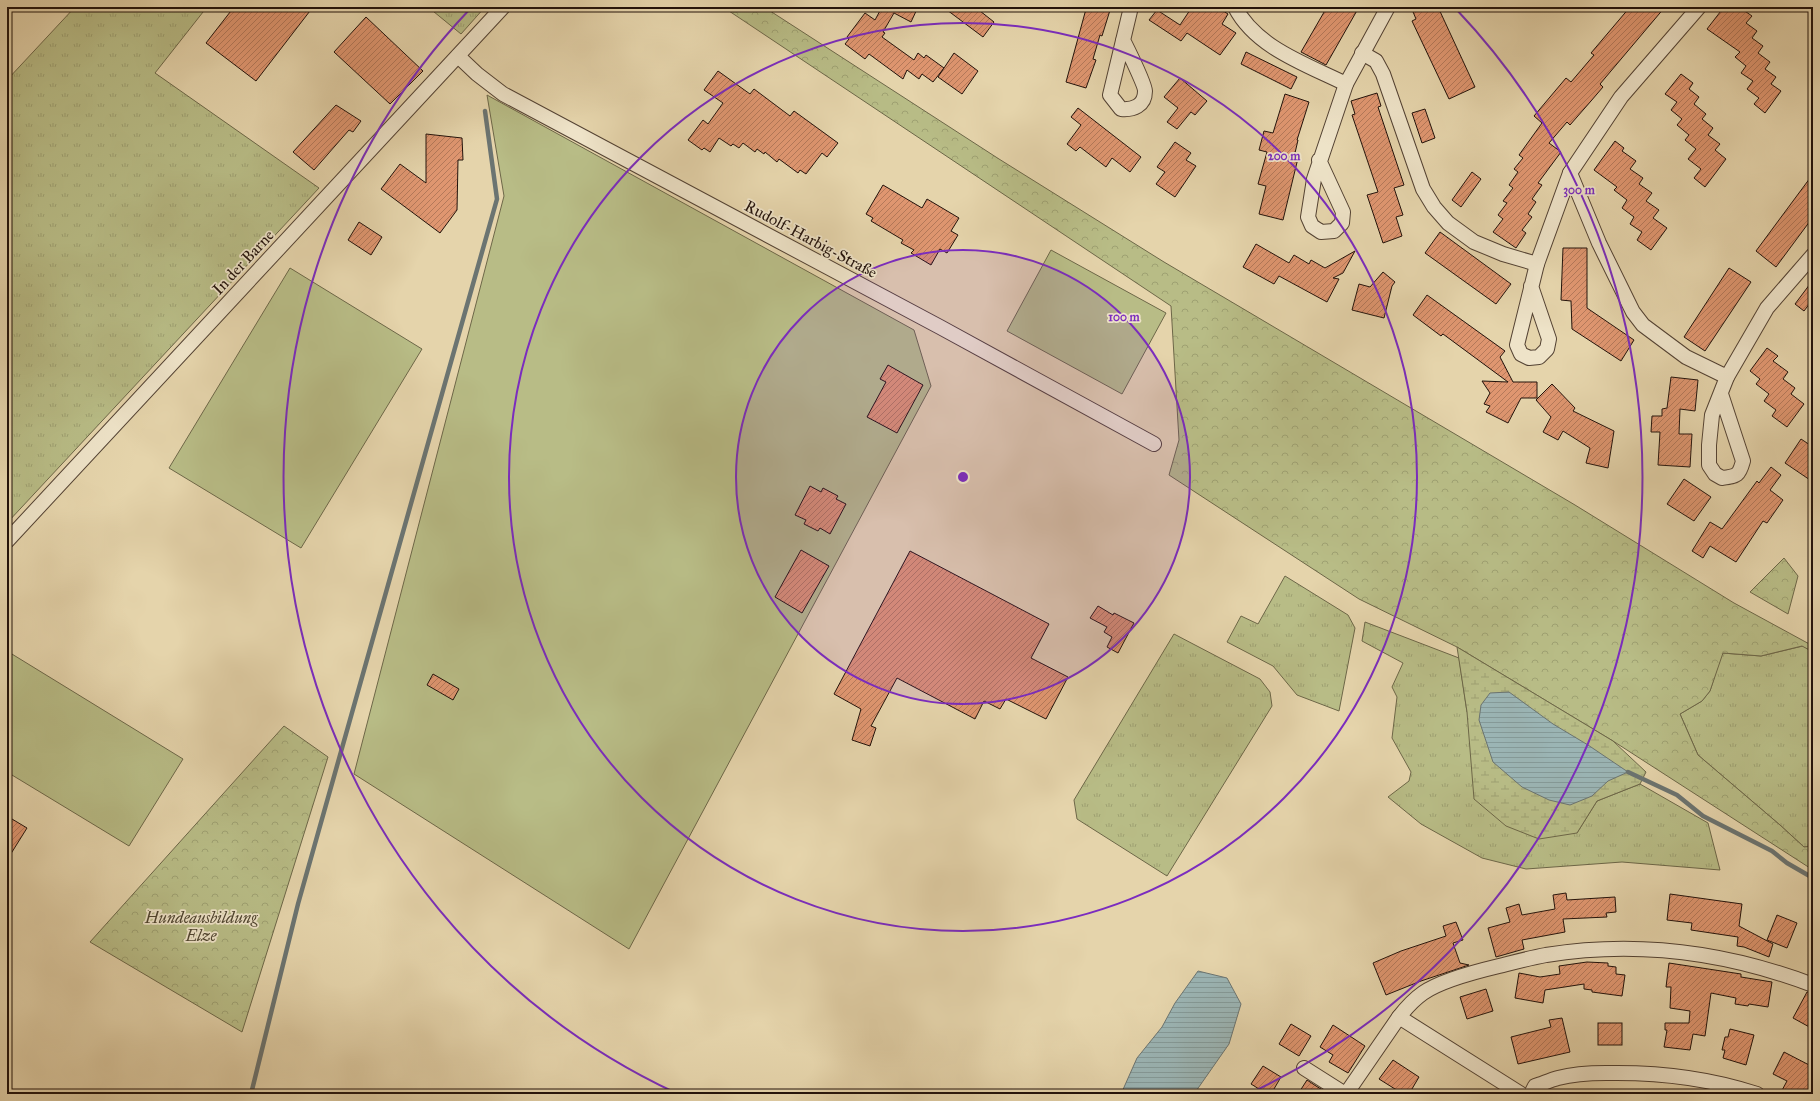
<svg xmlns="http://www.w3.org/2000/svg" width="1820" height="1101" font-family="'IM FELL Great Primer',serif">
<defs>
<pattern id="grass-tufts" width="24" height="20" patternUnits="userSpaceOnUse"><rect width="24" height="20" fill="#b8bc86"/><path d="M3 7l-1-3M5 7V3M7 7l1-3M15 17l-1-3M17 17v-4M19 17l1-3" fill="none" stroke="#9ea172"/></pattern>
<pattern id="forest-crowns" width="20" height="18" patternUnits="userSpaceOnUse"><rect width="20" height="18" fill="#b8bc86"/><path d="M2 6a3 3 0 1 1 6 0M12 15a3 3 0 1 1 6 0" fill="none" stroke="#9ea172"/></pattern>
<pattern id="wetland-marsh" width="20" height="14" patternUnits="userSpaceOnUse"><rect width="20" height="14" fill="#b8bc86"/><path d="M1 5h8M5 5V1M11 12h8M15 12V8" fill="none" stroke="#9ea172"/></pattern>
<pattern id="water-rules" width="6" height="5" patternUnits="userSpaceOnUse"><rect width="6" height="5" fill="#9bb5b5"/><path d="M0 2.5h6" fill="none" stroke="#859b9a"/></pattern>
<pattern id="building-hatch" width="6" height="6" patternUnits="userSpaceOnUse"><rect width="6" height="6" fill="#df9670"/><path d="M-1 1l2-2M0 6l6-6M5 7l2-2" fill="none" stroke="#b4795a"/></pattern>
</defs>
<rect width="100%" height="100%" fill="#e5d4ab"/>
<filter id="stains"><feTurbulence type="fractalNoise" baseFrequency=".005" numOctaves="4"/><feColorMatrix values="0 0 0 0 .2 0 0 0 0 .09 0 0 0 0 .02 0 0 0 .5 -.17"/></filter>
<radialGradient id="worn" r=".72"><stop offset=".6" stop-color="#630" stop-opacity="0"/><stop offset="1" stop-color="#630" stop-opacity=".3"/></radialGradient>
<g fill="url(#grass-tufts)" stroke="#6d6748">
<polygon points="75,7 207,7 155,73 319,188 7,523 7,80"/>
<polygon points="428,7 485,7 461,34"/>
<polygon points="1285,576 1348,615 1355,628 1339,711 1297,695 1273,666 1227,642 1241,616 1258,624"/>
<polygon points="1365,622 1459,658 1467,712 1577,833 1597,801 1640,784 1708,823 1720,870 1622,862 1526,869 1482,858 1421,824 1388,797 1409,781 1411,772 1392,738 1397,697 1392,687 1403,663 1362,641"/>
<polygon points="1174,634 1260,679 1270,692 1272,706 1167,876 1077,819 1074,800"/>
<polygon points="1803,646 1813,652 1813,846 1804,847 1780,825 1698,755 1680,714 1702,701 1710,691 1722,653 1761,656"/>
</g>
<g fill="url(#forest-crowns)" stroke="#6d6748">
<polygon points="723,7 764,7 999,159 1164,262 1575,505 1734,603 1813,646 1813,652 1802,646 1761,656 1723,653 1710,691 1702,701 1680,714 1698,755 1780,825 1804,847 1813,846 1813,870 1613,741 1457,647 1359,599 1169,475 1179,440 1171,306"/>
<polygon points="1784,558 1798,576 1788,614 1750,592"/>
<polygon points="284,726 328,757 242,1032 90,942"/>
</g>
<polygon fill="url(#wetland-marsh)" stroke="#6d6748" points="1457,647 1613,741 1646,772 1640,784 1597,801 1577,833 1539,839 1506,826 1474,799 1467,712"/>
<g fill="#b8bc86" stroke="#6d6748">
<polygon points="487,95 914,330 931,386 629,949 354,774 504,196"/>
<polygon points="1051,250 1166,313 1122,394 1007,331"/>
<polygon points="290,268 422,349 301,548 169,468"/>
<polygon points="7,651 183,759 129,846 7,772"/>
</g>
<g fill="url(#water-rules)" stroke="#6b7471">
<polygon points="1509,692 1553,724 1588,745 1628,772 1608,781 1592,796 1570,805 1549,800 1522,787 1493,762 1479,720 1481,705 1490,693"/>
<polygon points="1198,971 1227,978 1241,1004 1229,1044 1194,1094 1121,1094 1137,1058 1162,1027 1175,1003"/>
</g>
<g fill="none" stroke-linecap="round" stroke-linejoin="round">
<g stroke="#6b7471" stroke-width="4.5">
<polyline points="1628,772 1677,795 1703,816 1772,851 1787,863 1813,878"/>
<polyline points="251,1094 298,904 497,199 485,111"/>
</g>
</g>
<g fill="url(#building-hatch)" stroke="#22120b">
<polygon points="234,7 313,7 256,81 206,43"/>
<polygon points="882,7 918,7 911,22 894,13 883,32 885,33 882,37 914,60 918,53 924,58 926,55 944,68 933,82 922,74 919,79 907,70 903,79 869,54 865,59 845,44 849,39 847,37 865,13 875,20"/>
<polygon points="943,7 975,7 994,22 983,37"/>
<polygon points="1089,7 1111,7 1102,36 1100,35 1093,59 1096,60 1086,88 1066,82 1086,9 1088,10"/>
<polygon points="1192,7 1217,7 1228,14 1222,24 1236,33 1220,55 1187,33 1181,41 1149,20 1157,10 1180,25"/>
<polygon points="1327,7 1359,7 1326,65 1301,52"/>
<polygon points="1411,7 1438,7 1475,87 1449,99 1412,21 1416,19"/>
<polygon points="1630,7 1665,7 1600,84 1603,87 1591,101 1570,125 1567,122 1549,143 1561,152 1538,183 1542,185 1532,199 1536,202 1528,214 1532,217 1522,230 1526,233 1516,248 1493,232 1503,219 1498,215 1507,203 1503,201 1513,188 1509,185 1518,172 1514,169 1523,158 1519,155 1542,123 1534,116 1566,78 1571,82 1594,55 1591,53"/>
<polygon points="1724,7 1739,7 1752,16 1746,23 1757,31 1752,38 1763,46 1758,53 1770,62 1765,69 1776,77 1771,84 1781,91 1765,113 1754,104 1759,98 1747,89 1753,81 1741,73 1746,66 1735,57 1740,52 1707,29"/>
<polygon points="366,17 423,71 390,104 334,52"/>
<polygon points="1246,52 1297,77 1291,89 1241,64"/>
<polygon points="954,53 978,71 962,94 938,77"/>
<polygon points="718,71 750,94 754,89 790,116 794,111 838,143 827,157 822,153 806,174 800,170 798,173 779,159 777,162 765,152 764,154 757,149 755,152 743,143 739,148 733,144 731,146 719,138 710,152 704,148 702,150 688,140 703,120 708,124 723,103 704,90"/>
<polygon points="1681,74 1693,83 1689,89 1699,97 1694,104 1706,114 1702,119 1713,128 1708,135 1720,144 1715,150 1726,159 1705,187 1694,178 1701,169 1688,159 1696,149 1685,140 1689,135 1677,125 1682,119 1671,110 1677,102 1665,94"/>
<polygon points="1180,78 1207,101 1195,115 1191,112 1177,129 1167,122 1178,108 1164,97"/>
<polygon points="1377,93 1381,106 1378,107 1404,185 1394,188 1403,215 1396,217 1402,236 1383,243 1367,195 1378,192 1352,115 1355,114 1351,101"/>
<polygon points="1285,94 1309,102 1297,140 1298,140 1295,153 1299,154 1283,220 1259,214 1266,186 1258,184 1267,152 1259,150 1264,131 1273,133"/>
<polygon points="336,105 361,121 353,132 349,130 314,170 293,152"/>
<polygon points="1078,108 1141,157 1130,172 1112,158 1106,167 1080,147 1076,151 1067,144 1081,125 1071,117"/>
<polygon points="1425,109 1435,138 1422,143 1412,113"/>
<polygon points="426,134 462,138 463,160 458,160 457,210 440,233 381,189 400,164 426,183"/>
<polygon points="1615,141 1624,148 1622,151 1636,161 1630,169 1643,178 1639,184 1652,193 1646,201 1659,210 1653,218 1667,228 1651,250 1637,240 1642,232 1630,224 1634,217 1622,208 1627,200 1614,190 1617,187 1594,170"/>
<polygon points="1175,142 1191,153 1186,160 1196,166 1175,197 1156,184 1165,172 1157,167"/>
<polygon points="1472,172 1481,179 1461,207 1452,200"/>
<polygon points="1813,174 1813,217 1776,267 1756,251"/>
<polygon points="883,185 922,208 927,199 959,218 951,231 958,235 947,253 940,249 931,265 911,253 914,250 901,243 903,240 871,221 873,218 866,214"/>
<polygon points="359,222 382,237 371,255 348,240"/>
<polygon points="1440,232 1511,284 1496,304 1425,253"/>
<polygon points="1256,244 1289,263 1294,255 1309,264 1311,260 1325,268 1355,251 1343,273 1333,278 1339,279 1327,302 1279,276 1274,284 1243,267"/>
<polygon points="1563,248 1587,248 1587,308 1634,340 1621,361 1572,329 1571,301 1561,300"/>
<polygon points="1729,268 1751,282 1705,351 1684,337"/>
<polygon points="1383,272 1395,282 1392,286 1384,318 1352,310 1359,284 1370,287"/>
<polygon points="1813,280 1813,299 1804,311 1795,304"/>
<polygon points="1427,295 1505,351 1500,357 1513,382 1537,382 1537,398 1521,398 1508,423 1486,412 1490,406 1484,404 1490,393 1482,381 1508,382 1443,334 1441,336 1413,315"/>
<polygon points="1767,348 1778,356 1773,361 1788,372 1783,379 1795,388 1791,394 1804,404 1787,427 1772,416 1776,410 1764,401 1769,394 1756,384 1760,379 1750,371"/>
<polygon points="888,365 923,385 897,433 867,417 886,382 880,379"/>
<polygon points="1671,377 1698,380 1695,411 1680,409 1679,434 1692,434 1690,467 1658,465 1660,432 1651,432 1652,416 1662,416 1662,409 1667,408"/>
<polygon points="1552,384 1575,408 1573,411 1614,431 1608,468 1586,463 1590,448 1563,431 1558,440 1543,432 1551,417 1536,400"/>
<polygon points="1801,439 1813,447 1813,482 1785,463"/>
<polygon points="1771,467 1781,475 1770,490 1783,500 1767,523 1763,521 1736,562 1710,546 1703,558 1692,551 1710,522 1722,529 1757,481 1759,483"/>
<polygon points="1684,479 1711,497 1694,521 1667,504"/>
<polygon points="810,486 821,492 823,488 838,496 836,499 846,504 830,534 820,528 818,531 804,524 806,520 795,515"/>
<polygon points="801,550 829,566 802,613 775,597"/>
<polygon points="910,551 1049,624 1031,658 1068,677 1046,719 1006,699 1000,709 984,701 975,719 897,678 871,726 876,728 870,746 852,740 861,709 834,694"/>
<polygon points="1098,606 1113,615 1114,613 1134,623 1118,653 1107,647 1112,637 1104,632 1107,627 1090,618"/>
<polygon points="433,674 459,689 453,700 427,685"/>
<polygon points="7,816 27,828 7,860"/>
<polygon points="1566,893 1567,900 1615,897 1616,912 1606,913 1607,917 1563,919 1565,932 1522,940 1524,949 1496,957 1488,928 1510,922 1506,908 1519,904 1522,915 1555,909 1553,895"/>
<polygon points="1670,894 1742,904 1739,926 1773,944 1769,957 1744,947 1737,946 1738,937 1691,930 1692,923 1667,920"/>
<polygon points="1777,915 1797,923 1787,948 1767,940"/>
<polygon points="1456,922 1463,940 1453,943 1460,963 1469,965 1421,981 1386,995 1373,963 1401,951 1446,936 1443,926"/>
<polygon points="1587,962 1608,963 1608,966 1616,967 1616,974 1625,975 1622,996 1592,992 1592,990 1584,989 1584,984 1545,990 1543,1003 1515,998 1519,973 1540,977 1560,974 1559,966"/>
<polygon points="1669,963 1741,974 1741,977 1772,982 1768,1007 1749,1004 1748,1006 1735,1004 1736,998 1711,993 1705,1036 1693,1034 1690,1050 1664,1047 1667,1030 1665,1030 1665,1023 1689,1023 1690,1011 1670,1008 1671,987 1666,987"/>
<polygon points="1486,989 1493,1011 1467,1019 1460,997"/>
<polygon points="1807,992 1813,993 1813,1029 1793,1018"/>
<polygon points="1562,1018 1570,1052 1518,1064 1511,1037 1551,1027 1549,1020"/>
<rect x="1598" y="1023" width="24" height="22"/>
<polygon points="1291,1024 1311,1036 1299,1056 1279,1044"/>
<polygon points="1333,1025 1365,1046 1348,1073 1329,1062 1333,1055 1320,1047"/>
<polygon points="1730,1029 1754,1035 1746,1065 1723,1058 1725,1050 1722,1050 1725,1037 1728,1037"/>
<polygon points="1784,1052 1813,1067 1813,1094 1780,1094 1787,1081 1773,1074"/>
<polygon points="1393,1060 1419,1077 1409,1094 1403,1094 1379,1079"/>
<polygon points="1263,1066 1281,1077 1271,1094 1267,1094 1251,1084"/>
<polygon points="1307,1080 1316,1086 1329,1094 1298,1094"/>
</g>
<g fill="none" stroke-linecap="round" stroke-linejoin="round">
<defs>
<g id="minor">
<path d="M1235 7C1256 48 1308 65 1346 84"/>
<path d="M1123 40C1127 48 1145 85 1145 91 1145 106 1133 110 1121 109L1110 95 1131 7"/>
<polyline points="1362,53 1376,61 1383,74 1423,189 1434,207 1448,223 1474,242 1503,254 1537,264"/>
<polyline points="458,56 477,74 503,94 940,327 1154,444"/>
<polyline points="1319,160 1343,212 1342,223 1334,231 1321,232 1312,226 1308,217 1314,179 1346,84 1388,7"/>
<polyline points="1570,173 1599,243 1633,312 1643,325 1686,357 1727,377"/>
<polyline points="1531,286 1549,339 1547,349 1539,357 1529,358 1521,354 1517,345 1537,264 1570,173 1621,97 1699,7"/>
<path d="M1721 394 1743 461C1739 476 1737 476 1722 478L1715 474 1709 465V445L1712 415 1727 377 1767 308 1813 255"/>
<polyline points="7,541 503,7"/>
<polyline points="1399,1017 1521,1094"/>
<polyline points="1304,1068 1345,1094"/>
<path d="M1346 1094 1399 1017C1406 1008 1413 1000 1423 993 1440 981 1478 971 1499 966 1515 962 1530 958 1546 955 1638 940 1726 952 1813 985"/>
<path d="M1531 1094 1535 1086C1542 1084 1550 1080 1558 1078 1573 1074 1591 1073 1606 1073 1658 1072 1709 1078 1757 1094"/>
</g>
</defs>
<use href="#minor" stroke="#534233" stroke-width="16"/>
<use href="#minor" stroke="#eee3c8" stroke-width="14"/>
</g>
<circle cx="963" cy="477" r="227" fill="#7b2cbf" fill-opacity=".12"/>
<g fill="none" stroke="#7b2cbf" stroke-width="2">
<circle cx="963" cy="477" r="227"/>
<circle cx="963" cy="477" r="454"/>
<path d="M676 1093A680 680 0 0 1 470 9M1456 9A680 680 0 0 1 1250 1093"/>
</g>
<g text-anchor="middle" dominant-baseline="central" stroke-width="3.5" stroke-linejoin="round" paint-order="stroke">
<g font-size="16" fill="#22120b" stroke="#eee3c8">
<text transform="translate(811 239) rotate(28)">Rudolf-Harbig-Straße</text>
<text transform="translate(243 262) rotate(-47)">In der Barne</text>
</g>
<g font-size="16" font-style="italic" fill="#4f4530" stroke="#eee3c8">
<text x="201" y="917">Hundeausbildung<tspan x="201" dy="18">Elze</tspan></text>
</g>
</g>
<circle cx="963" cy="477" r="6" fill="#7b2cbf" stroke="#eee3c8" stroke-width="2"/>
<g font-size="12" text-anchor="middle" font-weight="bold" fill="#7b2cbf" stroke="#eee3c8" stroke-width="3.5" stroke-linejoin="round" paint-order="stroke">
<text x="1284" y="160">200 m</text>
<text x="1579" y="194">300 m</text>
<text x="1124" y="321">100 m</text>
</g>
<rect width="1820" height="1101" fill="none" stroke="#e5d4ab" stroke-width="24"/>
<rect x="8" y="8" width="1804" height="1085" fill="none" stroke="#22120b" stroke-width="2"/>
<rect x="12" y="12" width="1796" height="1077" fill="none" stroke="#22120b"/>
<rect width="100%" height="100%" filter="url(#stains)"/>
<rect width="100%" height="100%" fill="url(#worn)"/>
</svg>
